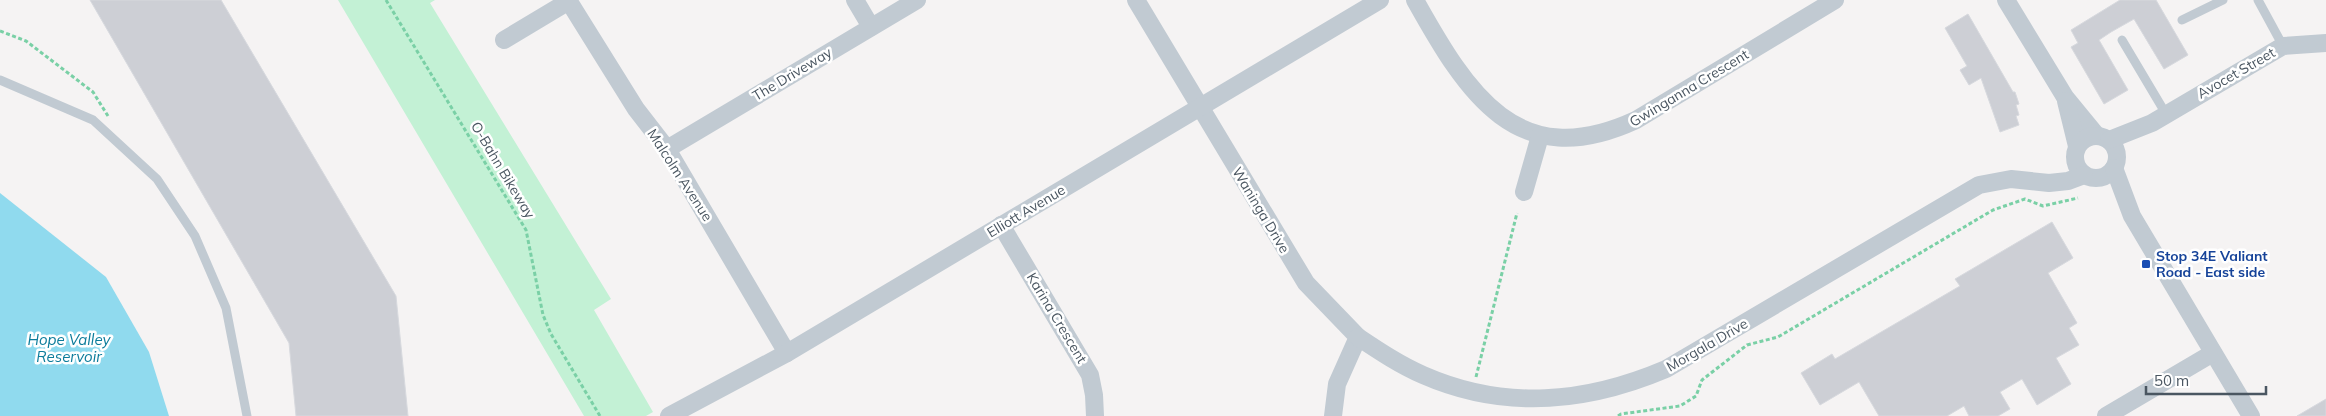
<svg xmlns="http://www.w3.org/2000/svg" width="2326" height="416" font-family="Mulish,sans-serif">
<rect width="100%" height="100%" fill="#f5f3f3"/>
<polygon fill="#c3f1d5" points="338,0 435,0 430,3 611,299 594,310 653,412 646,416 584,416"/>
<polygon fill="#90daee" points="0,193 106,277 149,352 169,416 0,416"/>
<g fill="#cdcfd5" stroke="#d7d9de">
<polygon points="90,0 221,0 396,296 408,416 296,416 289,343"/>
<polygon points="2120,0 2156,0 2188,55 2164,69 2134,19 2111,32 2099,40 2128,90 2104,104 2071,47 2078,43 2071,30"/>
<polygon points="1968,14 2013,92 2015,92 2019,104 2016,105 2019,115 2016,116 2019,125 2000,132 1981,78 1969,85 1960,70 1967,66 1945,28"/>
<polygon points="2052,222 2073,258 2048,273 2077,323 2069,328 2079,345 2056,358 2071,384 2037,405 2022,379 2000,392 2010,409 1998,416 1969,416 1964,406 1947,416 1879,416 1859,382 1820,405 1801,373 1832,354 1835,359 1960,286 1955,279"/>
<polygon points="2326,399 2326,416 2297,416"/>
</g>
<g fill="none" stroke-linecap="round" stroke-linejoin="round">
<g stroke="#7ad0a6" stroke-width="3" stroke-dasharray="4 2.5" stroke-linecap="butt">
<polyline points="386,0 526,230 543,315 551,334 600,416"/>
<polyline points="0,31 26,41 93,92 108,116"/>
<polyline points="1476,377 1517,213"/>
<polyline points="1618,416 1621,414 1680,406 1696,396 1702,380 1747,345 1778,337 1993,210 2025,199 2043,206 2078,198"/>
</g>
<g stroke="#c1cad2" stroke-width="9">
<polyline points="2258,0 2283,46"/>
<polyline points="2182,20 2223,0"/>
<polyline points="2122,40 2166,114"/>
<polyline points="0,80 93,120 157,179 195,236 226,308 247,416"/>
</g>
<g stroke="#c1cad2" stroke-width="18">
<polyline points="568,0 636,109 667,149 787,353"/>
<polyline points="855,0 871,27"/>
<polyline points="1136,0 1306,283 1358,337 1337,384 1333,416"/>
<path d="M1415 0C1467 93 1517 175 1636 120L1835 0"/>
<polyline points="2006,0 2065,97 2097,136"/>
<polyline points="504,40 569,1"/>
<polyline points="2066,101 2077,146"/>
<circle cx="2096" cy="157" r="21"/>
<polyline points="2109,140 2152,123 2283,46 2326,43"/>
<polyline points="667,149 917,0"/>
<polyline points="2114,168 2132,216 2251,416"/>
<polyline points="1524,192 1540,136"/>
<polyline points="1001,225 1090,375 1094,395 1095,416"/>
<path d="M1358 337C1379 351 1400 365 1423 375 1505 411 1586 403 1666 369L1979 185 2011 179 2049 183 2068 181 2084 175"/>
<polyline points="669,416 787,353 1380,0"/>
<polyline points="2106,416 2213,353"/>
</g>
</g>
<rect fill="#1a4fb4" stroke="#fff" stroke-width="2" x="2141" y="259" width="10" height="10" rx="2.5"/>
<g text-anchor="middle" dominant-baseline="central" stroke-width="5" stroke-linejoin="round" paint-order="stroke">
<g font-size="14" fill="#4a5661" stroke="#fff">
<text transform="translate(2236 73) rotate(-30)">Avocet Street</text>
<text transform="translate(792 74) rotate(-31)">The Driveway</text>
<text transform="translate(1689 88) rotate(-31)">Gwinganna Crescent</text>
<text transform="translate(503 170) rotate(59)">O-Bahn Bikeway</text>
<text transform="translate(680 175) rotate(57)">Malcolm Avenue</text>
<text transform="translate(1261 210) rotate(59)">Waninga Drive</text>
<text transform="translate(1026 211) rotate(-31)">Elliott Avenue</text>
<text transform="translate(1057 318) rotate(59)">Karina Crescent</text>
<text transform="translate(1707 345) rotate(-30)">Morgala Drive</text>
</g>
<g font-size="14" font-weight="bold" fill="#164399" stroke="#fff" text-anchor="start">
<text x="2156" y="256">Stop 34E Valiant<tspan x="2156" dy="16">Road - East side</tspan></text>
</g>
<g font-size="15" font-style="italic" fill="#0c7c9b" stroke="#fff">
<text x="69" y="339">Hope Valley<tspan x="69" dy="17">Reservoir</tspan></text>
</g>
</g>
<path d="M2146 386v8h120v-8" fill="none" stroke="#4a5661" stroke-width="2.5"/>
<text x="2154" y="386" font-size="15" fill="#4a5661" stroke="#ffffff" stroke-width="4" paint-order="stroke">50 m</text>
</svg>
